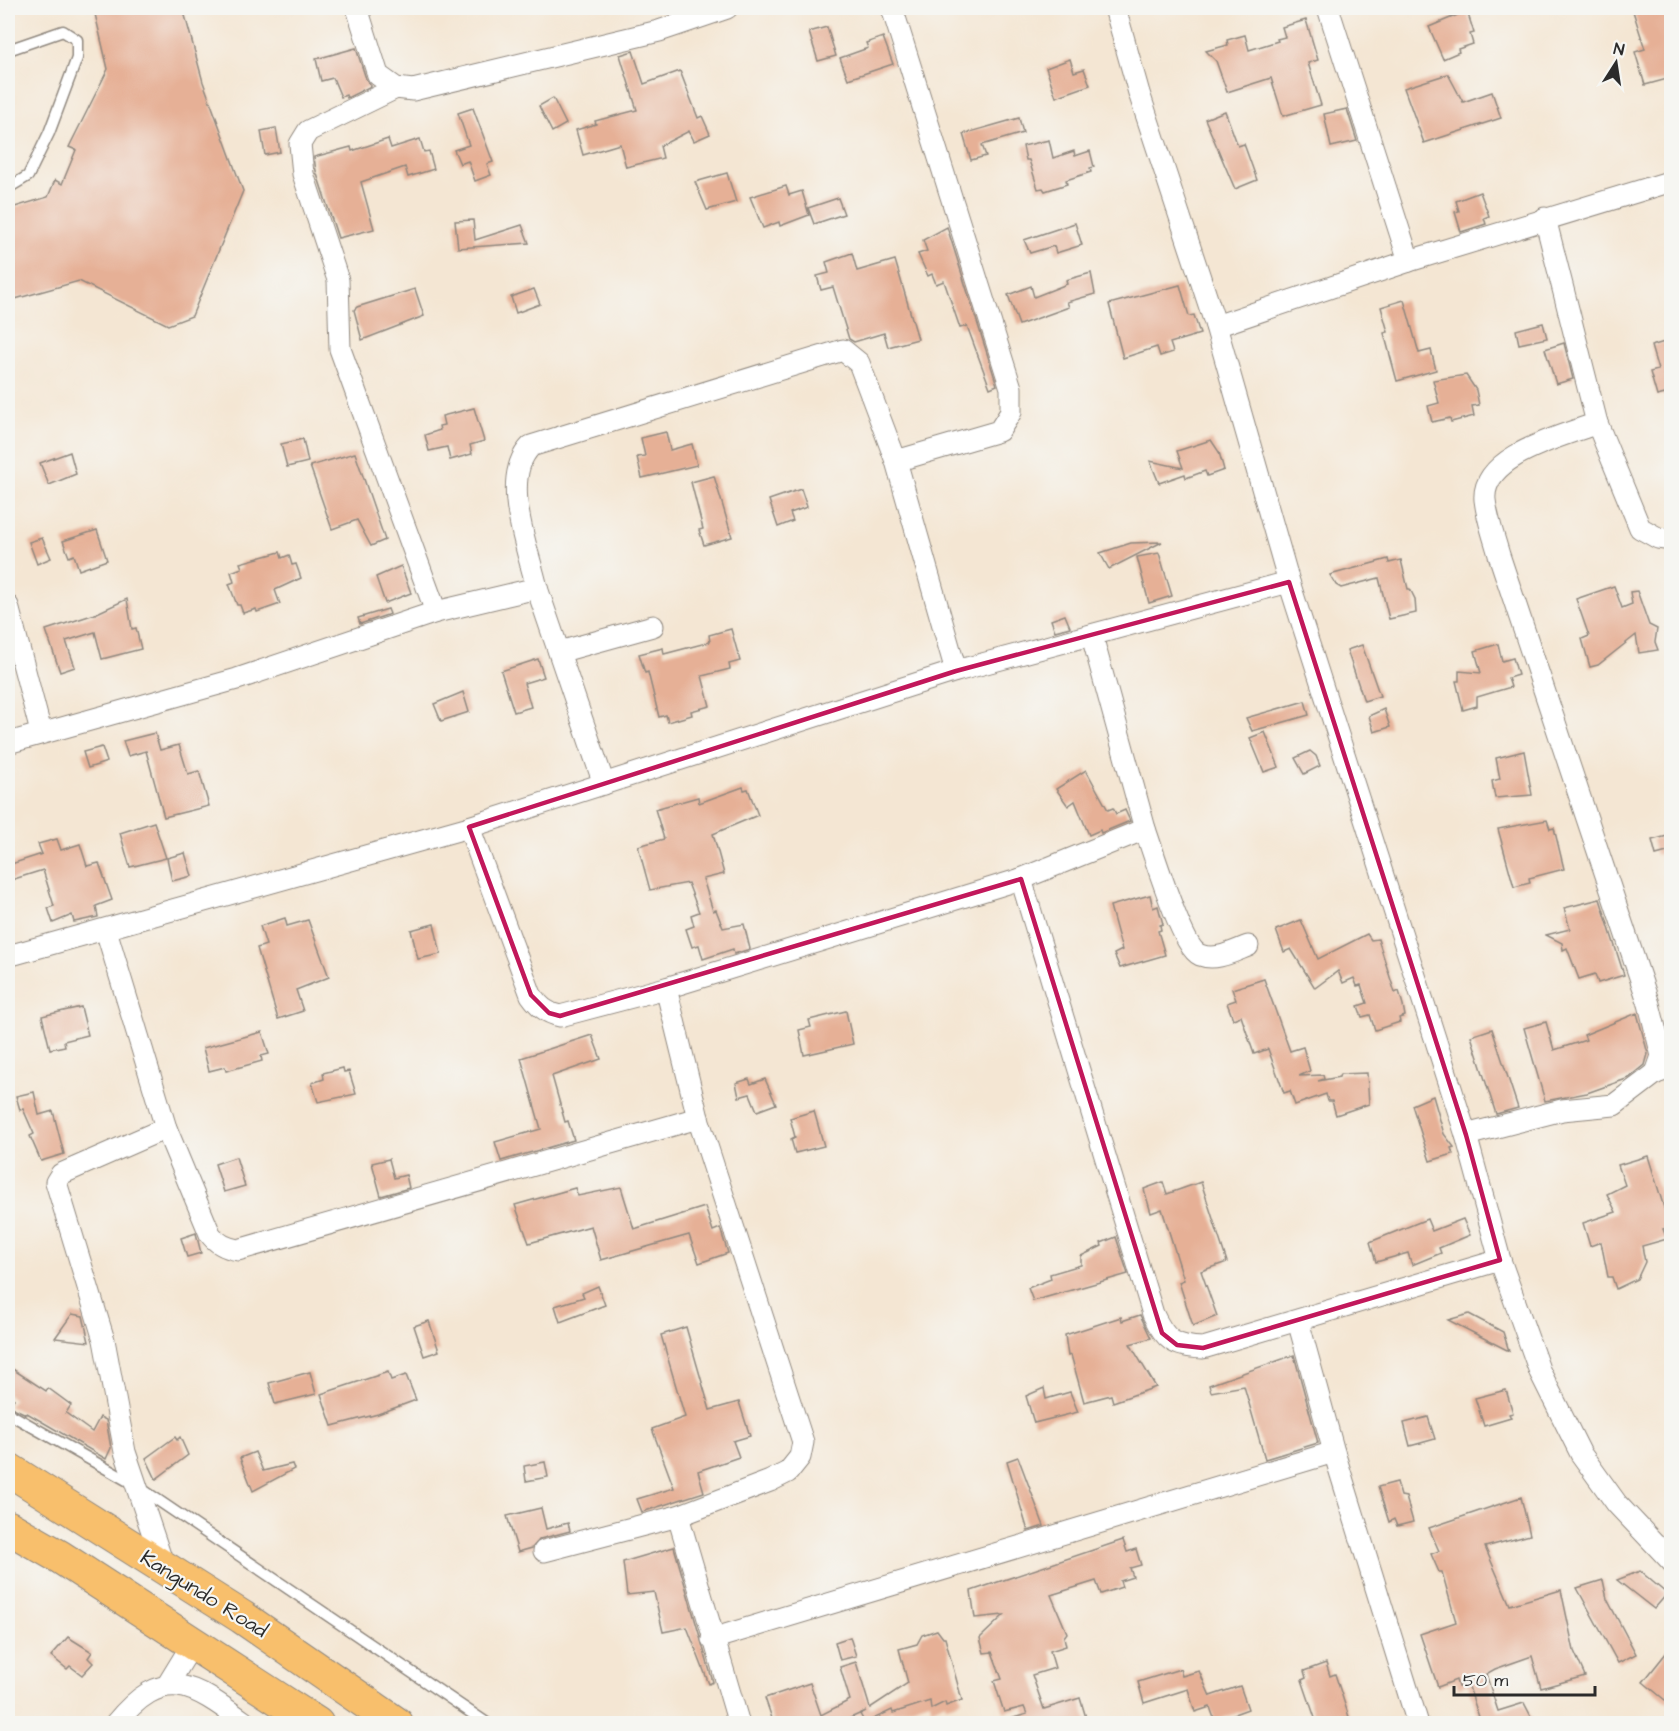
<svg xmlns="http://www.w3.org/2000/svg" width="1679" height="1731" font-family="'Architects Daughter',sans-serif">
<rect width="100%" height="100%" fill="#f6f6f2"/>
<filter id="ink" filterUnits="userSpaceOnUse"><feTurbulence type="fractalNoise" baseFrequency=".0167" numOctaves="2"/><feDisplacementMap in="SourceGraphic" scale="12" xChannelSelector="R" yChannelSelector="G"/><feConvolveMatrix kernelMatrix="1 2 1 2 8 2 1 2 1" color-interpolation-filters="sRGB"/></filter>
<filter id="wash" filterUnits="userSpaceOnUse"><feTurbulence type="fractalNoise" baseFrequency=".008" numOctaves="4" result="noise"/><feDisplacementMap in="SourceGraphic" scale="24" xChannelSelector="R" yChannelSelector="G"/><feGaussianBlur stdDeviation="1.35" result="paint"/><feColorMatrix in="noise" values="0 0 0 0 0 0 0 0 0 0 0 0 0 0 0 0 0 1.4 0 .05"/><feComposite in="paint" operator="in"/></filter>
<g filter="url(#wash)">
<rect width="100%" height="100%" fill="#f4e6d3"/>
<g id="blocks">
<g fill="#e6b096">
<polygon points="96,8 183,8 203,82 243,191 192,316 168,325 79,281 8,301 8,209 48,197 55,180 62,184 76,150 69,147 108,69 95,14 97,13"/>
<polygon points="1632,8 1671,8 1671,78 1645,85 1635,52 1645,49"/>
<polygon points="1467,11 1474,33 1470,34 1473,44 1458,49 1459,52 1443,59 1429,27"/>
<polygon points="1306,20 1318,60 1308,63 1321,105 1283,116 1271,78 1227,92 1216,61 1206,51 1228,45 1227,40 1245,35 1249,50 1278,41 1277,39 1285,37 1282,27"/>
<polygon points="827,27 836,56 818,61 809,32"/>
<polygon points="883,37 893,64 848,79 840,58 868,48 866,43"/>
<polygon points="356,48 366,79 371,86 347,98 346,95 341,97 333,78 321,81 316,59"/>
<polygon points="633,51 644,84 680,71 698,118 702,116 710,134 694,141 689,131 660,146 663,158 626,167 620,144 583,155 576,130 596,124 595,121 637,110 620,55"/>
<polygon points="1070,59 1074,72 1084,69 1090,85 1056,97 1046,68"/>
<polygon points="1448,74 1463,102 1492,92 1501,118 1424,143 1404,88"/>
<polygon points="553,98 566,124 552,132 539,106"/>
<polygon points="473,108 493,162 487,164 491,175 475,181 468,161 460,164 454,150 469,145 458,113"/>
<polygon points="1347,109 1357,141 1331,147 1324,114"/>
<polygon points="1225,111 1238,146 1244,144 1257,180 1235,189 1205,119"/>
<polygon points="1019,118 1023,133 982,145 986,156 971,160 963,134"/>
<polygon points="276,128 280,152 265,155 261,131"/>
<polygon points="388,139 391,148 420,139 424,152 429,151 434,169 408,177 405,167 361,182 374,229 338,238 316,171 314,157 351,147 352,151"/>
<polygon points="1049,140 1053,158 1074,151 1075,156 1090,151 1094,167 1090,168 1091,172 1066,180 1067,184 1045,191 1043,188 1038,189 1029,160 1026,160 1023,146"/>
<polygon points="727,173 736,202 707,210 695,182"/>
<polygon points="786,186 789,195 802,191 809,215 780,226 779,222 763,228 750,197"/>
<polygon points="1480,192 1489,216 1484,218 1486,224 1461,232 1455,212 1459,211 1456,201"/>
<polygon points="838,198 844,214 814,224 808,208"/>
<polygon points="473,220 475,240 522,225 529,243 458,248 455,221"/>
<polygon points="1075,223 1082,245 1056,253 1054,246 1030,253 1024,240"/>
<polygon points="947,227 997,385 990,388 967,326 960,328 944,281 936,284 932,274 928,276 918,254 927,251 923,240"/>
<polygon points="852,253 857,271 895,260 918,339 888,347 884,333 854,342 849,339 833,287 821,290 817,276 829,273 826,262"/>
<polygon points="1091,273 1095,294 1067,302 1069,307 1019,325 1008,295 1031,286 1034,297 1067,284 1066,280"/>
<polygon points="1180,285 1189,316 1194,315 1200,334 1170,343 1173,352 1160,356 1157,347 1123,358 1109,304"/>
<polygon points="415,289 424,316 362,340 354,310 357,307"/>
<polygon points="534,289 540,304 516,313 511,297"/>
<polygon points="1404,300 1419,353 1431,350 1436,370 1397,381 1384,333 1388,332 1381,307"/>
<polygon points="1543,323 1547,338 1519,344 1516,330"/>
<polygon points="1671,340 1671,402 1667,403 1665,394 1657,396 1650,372 1658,370 1651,346"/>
<polygon points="1564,343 1573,379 1556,384 1545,349"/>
<polygon points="1466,375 1476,390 1479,405 1472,406 1474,416 1451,422 1450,418 1432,422 1428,406 1439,403 1433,380"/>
<polygon points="474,408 484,441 470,445 472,454 450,460 447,447 429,451 425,435 440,430 439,426 444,425 442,416"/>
<polygon points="666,432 670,450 692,444 697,465 642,478 637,457 645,456 641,438"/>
<polygon points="303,439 308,462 287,467 281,444"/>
<polygon points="1211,440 1219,452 1224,470 1207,476 1205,471 1186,478 1185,474 1159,483 1150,461 1183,468 1177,451"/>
<polygon points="70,452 76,474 49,485 40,463"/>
<polygon points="355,453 385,540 371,546 357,520 332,529 310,466"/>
<polygon points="714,476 732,537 704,545 699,530 703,529 691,482"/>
<polygon points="801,489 807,507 790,513 793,521 778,527 769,500"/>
<polygon points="97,530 107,560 79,570 74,555 69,557 63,541"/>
<polygon points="42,538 51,558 37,564 29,542"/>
<polygon points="1162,542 1109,569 1100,553 1131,543"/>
<polygon points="280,552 282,558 289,555 292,565 296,564 301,578 275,590 280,604 257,612 256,609 243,613 240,605 237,605 229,584 234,582 231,572 242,568 240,563"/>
<polygon points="1159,553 1172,596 1149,603 1137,557"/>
<polygon points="1388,559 1389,563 1401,560 1408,589 1410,589 1415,599 1416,613 1389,619 1379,578 1341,588 1336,585 1330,575"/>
<polygon points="401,566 411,593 385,603 376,577"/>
<polygon points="1614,586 1622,608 1632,604 1630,592 1637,591 1649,625 1657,629 1655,642 1658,650 1639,653 1636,635 1598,665 1590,667 1582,639 1589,636 1576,599"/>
<polygon points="127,599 132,629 136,628 141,649 102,659 95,632 66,641 75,667 60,672 46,630 95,614"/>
<polygon points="388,609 390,614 360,624 358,618"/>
<polygon points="1065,615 1070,627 1055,631 1051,620"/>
<polygon points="731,629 740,661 729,664 730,669 702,676 710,706 691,711 692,715 668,722 666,715 659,717 648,672 645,673 639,654 663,648 664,654 710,642 709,635"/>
<polygon points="1498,644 1502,661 1513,658 1518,675 1508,678 1511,687 1477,697 1477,706 1463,710 1456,681 1459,681 1459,671 1481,673 1475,651"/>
<polygon points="1362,645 1380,696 1364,701 1347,650"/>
<polygon points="538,659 544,677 524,683 531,707 514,712 501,671"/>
<polygon points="463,692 469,712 441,721 434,704"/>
<polygon points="1305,701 1309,715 1288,721 1252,731 1246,718"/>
<polygon points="1384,709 1390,727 1374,732 1369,716"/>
<polygon points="1265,732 1279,767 1264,772 1250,738"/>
<polygon points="155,733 160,750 179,745 188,774 199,771 209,806 164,817 146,751 128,756 123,741"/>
<polygon points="102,747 107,762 88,768 83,752"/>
<polygon points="1310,751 1316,756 1320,766 1304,774 1295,758"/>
<polygon points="1524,751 1532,795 1495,798 1492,781 1500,779 1496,758"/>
<polygon points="1086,770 1108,810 1113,808 1116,814 1125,810 1130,821 1101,833 1100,830 1089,835 1075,801 1068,806 1056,789"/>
<polygon points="743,787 744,790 748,789 758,815 713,834 724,874 703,879 713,911 716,910 723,928 744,924 750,949 734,954 733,949 703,959 699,945 692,947 686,929 694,926 691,915 699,912 688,883 650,890 638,846 664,839 655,809 698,797 699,803"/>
<polygon points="1547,820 1550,829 1554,828 1564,869 1529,878 1530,883 1514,887 1498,829"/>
<polygon points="154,822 166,858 130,867 120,833"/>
<polygon points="1671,835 1671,851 1656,855 1652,840"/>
<polygon points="57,839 61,850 80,844 87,866 99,863 112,900 96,906 98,917 74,922 72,915 53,923 48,908 54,906 43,870 8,881 8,865 42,854 38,844"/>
<polygon points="185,853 192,876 172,881 167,858"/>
<polygon points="1150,895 1153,908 1158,906 1163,924 1160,925 1161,930 1158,931 1165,955 1120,968 1114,954 1122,950 1110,906"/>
<polygon points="1600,899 1624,975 1598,983 1595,974 1579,979 1567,948 1563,950 1562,943 1546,935 1570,929 1564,908"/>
<polygon points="285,918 287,926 308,920 329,977 296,990 303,1011 278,1019 257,948 266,945 260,926"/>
<polygon points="1301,920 1318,959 1367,934 1371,940 1378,939 1395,993 1399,991 1403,1005 1405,1016 1399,1018 1400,1022 1375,1030 1370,1015 1362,1017 1358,1006 1367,1003 1361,985 1357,986 1354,978 1343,983 1338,971 1315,988 1291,949 1284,952 1276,930"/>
<polygon points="434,924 441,954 418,959 411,930"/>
<polygon points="1264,979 1290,1051 1303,1047 1310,1071 1299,1076 1323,1075 1324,1079 1318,1081 1339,1077 1340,1074 1367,1073 1369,1104 1336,1115 1332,1101 1328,1101 1326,1094 1295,1105 1290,1091 1284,1093 1268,1049 1254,1054 1241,1016 1233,1019 1227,1003 1236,1000 1232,989"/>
<polygon points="81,1007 88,1035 64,1041 65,1046 50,1049 42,1016"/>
<polygon points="846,1011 853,1044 804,1055 799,1030 811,1027 809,1020"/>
<polygon points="1637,1013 1648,1054 1645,1065 1629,1078 1587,1093 1545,1101 1524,1028 1546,1022 1554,1050 1586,1040 1584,1035"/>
<polygon points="1492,1029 1518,1108 1496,1114 1471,1036"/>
<polygon points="262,1032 269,1054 261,1056 262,1061 226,1071 225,1067 209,1071 203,1048"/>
<polygon points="592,1035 601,1059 552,1076 565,1122 568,1121 574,1140 501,1161 495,1142 541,1129 521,1058"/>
<polygon points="343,1068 344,1072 349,1071 356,1094 318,1102 312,1083 324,1079 323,1073"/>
<polygon points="749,1079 751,1084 765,1079 776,1104 757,1111 750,1094 739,1097 736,1083"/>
<polygon points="34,1092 39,1115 53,1111 64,1154 41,1161 30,1136 34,1134 23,1109 20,1110 16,1096"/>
<polygon points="1433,1096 1444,1134 1454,1147 1451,1148 1453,1154 1430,1161 1412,1105"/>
<polygon points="814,1111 824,1146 795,1153 791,1139 795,1137 790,1118"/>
<polygon points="1648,1156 1670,1227 1663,1229 1667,1239 1642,1246 1645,1262 1637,1279 1616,1289 1612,1277 1608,1277 1601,1242 1590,1246 1583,1223 1616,1212 1607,1194 1625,1185 1618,1165"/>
<polygon points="236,1157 245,1186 224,1192 215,1164"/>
<polygon points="389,1159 394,1178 406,1175 409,1188 381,1196 372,1163"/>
<polygon points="1163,1182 1167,1194 1201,1182 1227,1262 1201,1271 1217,1316 1193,1326 1179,1282 1184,1280 1162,1209 1151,1213 1144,1189"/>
<polygon points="621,1187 634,1229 705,1207 713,1231 720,1228 728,1253 699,1263 689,1235 601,1260 591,1226 529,1243 515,1205 575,1188 578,1196"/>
<polygon points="1427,1219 1432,1231 1463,1219 1470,1235 1439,1248 1441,1253 1412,1265 1408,1253 1376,1262 1370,1242"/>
<polygon points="196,1233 201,1253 187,1257 181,1238"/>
<polygon points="1116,1237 1128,1274 1033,1301 1028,1288 1051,1279 1050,1274 1081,1265 1081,1256 1102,1246 1101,1243"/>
<polygon points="598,1286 605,1305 560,1322 555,1306 584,1297 582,1293"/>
<polygon points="72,1314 83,1316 89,1342 55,1338"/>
<polygon points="1469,1314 1503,1332 1509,1351 1448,1320"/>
<polygon points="1140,1315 1151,1338 1130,1344 1156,1387 1113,1402 1111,1395 1084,1402 1071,1355 1068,1356 1065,1335 1121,1317 1122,1321"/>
<polygon points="429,1321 439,1351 424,1356 414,1326"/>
<polygon points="686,1327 710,1410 739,1402 750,1436 733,1441 739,1457 698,1471 704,1492 642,1512 637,1499 674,1488 652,1429 685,1417 661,1335"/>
<polygon points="1294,1355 1318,1443 1265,1459 1244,1386 1211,1392 1209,1385"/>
<polygon points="8,1366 46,1391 48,1388 71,1405 66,1413 92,1432 100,1417 106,1420 111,1448 106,1459 27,1413 26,1414 9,1406 14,1399 8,1395"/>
<polygon points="310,1372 316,1394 275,1404 269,1383"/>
<polygon points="388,1372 391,1380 406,1375 416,1400 378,1414 332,1426 321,1394"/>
<polygon points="1044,1388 1046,1399 1070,1392 1078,1412 1034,1423 1026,1396"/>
<polygon points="1506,1390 1513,1413 1509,1414 1511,1418 1484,1426 1475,1398"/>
<polygon points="1428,1417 1435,1439 1410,1446 1404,1423"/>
<polygon points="175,1437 177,1440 180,1437 188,1455 156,1479 146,1458"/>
<polygon points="255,1452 263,1471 292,1464 294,1469 253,1491 240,1458"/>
<polygon points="1018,1457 1044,1526 1028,1531 1007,1461"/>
<polygon points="545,1462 548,1477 526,1481 524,1466"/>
<polygon points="1397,1482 1401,1496 1406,1497 1413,1522 1397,1526 1394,1519 1389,1522 1378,1487"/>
<polygon points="1521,1497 1530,1535 1485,1547 1510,1605 1561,1590 1574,1651 1585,1676 1541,1688 1532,1656 1495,1669 1486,1674 1498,1711 1524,1703 1535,1724 1470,1724 1469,1720 1479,1717 1468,1684 1458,1687 1456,1680 1438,1687 1420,1634 1456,1622 1442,1572 1439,1572 1431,1554 1439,1551 1429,1528"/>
<polygon points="541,1508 546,1529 568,1523 570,1531 540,1539 532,1548 518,1552 507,1516"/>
<polygon points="1123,1540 1127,1552 1136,1549 1141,1565 1130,1568 1133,1577 1120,1581 1122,1587 1101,1594 1096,1581 1051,1595 1067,1633 1064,1637 1066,1646 1050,1651 1055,1668 1032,1675 1044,1709 1080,1698 1088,1724 1010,1724 1010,1719 1027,1714 1024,1707 1004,1712 994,1681 1002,1679 992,1652 984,1653 980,1638 1004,1615 975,1618 971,1591"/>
<polygon points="674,1547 713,1682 709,1684 687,1627 663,1632 654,1592 627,1595 623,1562"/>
<polygon points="1640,1571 1667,1594 1654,1609 1617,1580"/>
<polygon points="1603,1580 1607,1599 1636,1654 1618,1663 1577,1588"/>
<polygon points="937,1630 943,1638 945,1638 962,1700 946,1706 945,1702 931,1709 930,1701 893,1713 892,1710 865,1723 860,1714 866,1711 837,1724 774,1724 765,1698 810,1683 821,1715 850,1700 840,1667 856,1662 870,1708 908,1683 899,1649 917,1644 922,1635"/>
<polygon points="68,1637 92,1652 88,1658 93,1663 82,1675 70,1666 67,1669 51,1656"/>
<polygon points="850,1637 856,1656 840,1660 835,1642"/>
<polygon points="1671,1647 1671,1705 1643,1682"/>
<polygon points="1326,1663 1330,1676 1335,1674 1350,1720 1340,1724 1317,1724 1302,1680 1306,1678 1304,1671"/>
<polygon points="1180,1669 1182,1676 1199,1671 1210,1696 1240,1686 1248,1709 1215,1721 1210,1707 1195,1712 1188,1689 1144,1703 1138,1682"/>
</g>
</g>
</g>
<g filter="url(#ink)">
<use href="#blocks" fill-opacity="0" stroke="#90887f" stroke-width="1.5"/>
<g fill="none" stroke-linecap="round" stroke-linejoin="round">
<defs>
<g id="lane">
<polyline points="8,50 63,31 77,40 77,58 49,133 28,176 8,188"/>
<polyline points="8,1413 137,1486 488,1724"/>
</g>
<g id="street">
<polyline points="357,8 378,75 396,88 413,90 659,31 727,8"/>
<polyline points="892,8 1011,388 1011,412 999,431 896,461 956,671"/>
<polyline points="1115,8 1139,93 1216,326 1289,582 1466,1135 1500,1260 1540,1372 1581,1454 1617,1504 1672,1562"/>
<polyline points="1328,8 1409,261"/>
<polyline points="396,88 308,131 300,144 303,174 338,280 340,349 436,612"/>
<polyline points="1545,218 1597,423 1640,528 1658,538 1672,540"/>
<polyline points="1216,326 1409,261 1672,181"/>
<path d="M1597 423C1564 436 1481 455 1485 500 1487 518 1494 537 1499 555L1649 1004 1662 1056 1656 1073"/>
<path d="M537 588C528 548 499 478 531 446L843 350 859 363 896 461"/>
<polyline points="8,606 41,732"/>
<polyline points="559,652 653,626"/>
<polyline points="8,743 237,679 436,612 537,588 604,784"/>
<path d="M469 827 531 995C539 1006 546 1013 560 1016L666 988"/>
<path d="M1145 829C1153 851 1182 948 1200 955 1216 961 1232 952 1248 946"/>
<polyline points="1021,879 1145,829 1092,636"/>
<path d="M106 930 166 1128 210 1234C217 1244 226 1248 238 1250L698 1118 803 1442 800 1457 788 1472 770 1481 678 1516 544 1551"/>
<polyline points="8,956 469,827 956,671 1289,582"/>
<path d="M698 1118 666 988 1021 879 1153 1314C1165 1340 1174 1347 1203 1348L1500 1260"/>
<polyline points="1466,1135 1562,1110 1614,1105 1656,1073 1668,1069"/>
<polyline points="1298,1321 1334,1452"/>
<polyline points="678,1516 739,1724"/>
<polyline points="164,1567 125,1452 104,1340 56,1182 61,1174 166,1128"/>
<polyline points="712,1639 1334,1452 1418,1724"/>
<polyline points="168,1684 193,1643"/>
<path d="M115 1724C165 1663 192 1684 247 1724"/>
</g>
<g id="highway">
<polyline points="8,1469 242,1617 397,1724"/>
<polyline points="8,1527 60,1557 317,1724"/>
</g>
</defs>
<use href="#lane" stroke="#90887f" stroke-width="13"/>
<use href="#street" stroke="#90887f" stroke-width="23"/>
<use href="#highway" stroke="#90887f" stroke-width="35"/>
<use href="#lane" stroke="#fff" stroke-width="10"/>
<use href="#street" stroke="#fff" stroke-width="21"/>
<use href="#highway" stroke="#f8bf6c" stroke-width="33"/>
</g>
</g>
<path fill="none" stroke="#c2185b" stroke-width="4.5" stroke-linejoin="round" d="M1289 582 1466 1135 1500 1260 1203 1348 1177 1345 1162 1333 1021 879 560 1016 549 1013 531 995 469 827 956 671Z"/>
<g text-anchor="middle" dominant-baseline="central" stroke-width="4.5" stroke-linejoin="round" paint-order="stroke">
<g font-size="21" fill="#2b2b2b" stroke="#f6f6f2">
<text transform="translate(204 1594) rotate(32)">Kangundo Road</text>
</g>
</g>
<rect width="1679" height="1731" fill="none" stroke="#f6f6f2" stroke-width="30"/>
<g transform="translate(1616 63) rotate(12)" stroke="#f6f6f2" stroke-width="4.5" paint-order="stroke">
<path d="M0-4.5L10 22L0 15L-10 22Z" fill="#2b2b2b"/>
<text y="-9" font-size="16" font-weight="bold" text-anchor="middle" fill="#2b2b2b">N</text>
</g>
<path d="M1454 1686v9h141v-9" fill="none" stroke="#2b2b2b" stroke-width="3"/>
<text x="1463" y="1686" font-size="18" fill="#2b2b2b" stroke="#f6f6f2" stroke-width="4.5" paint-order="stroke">50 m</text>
</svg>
